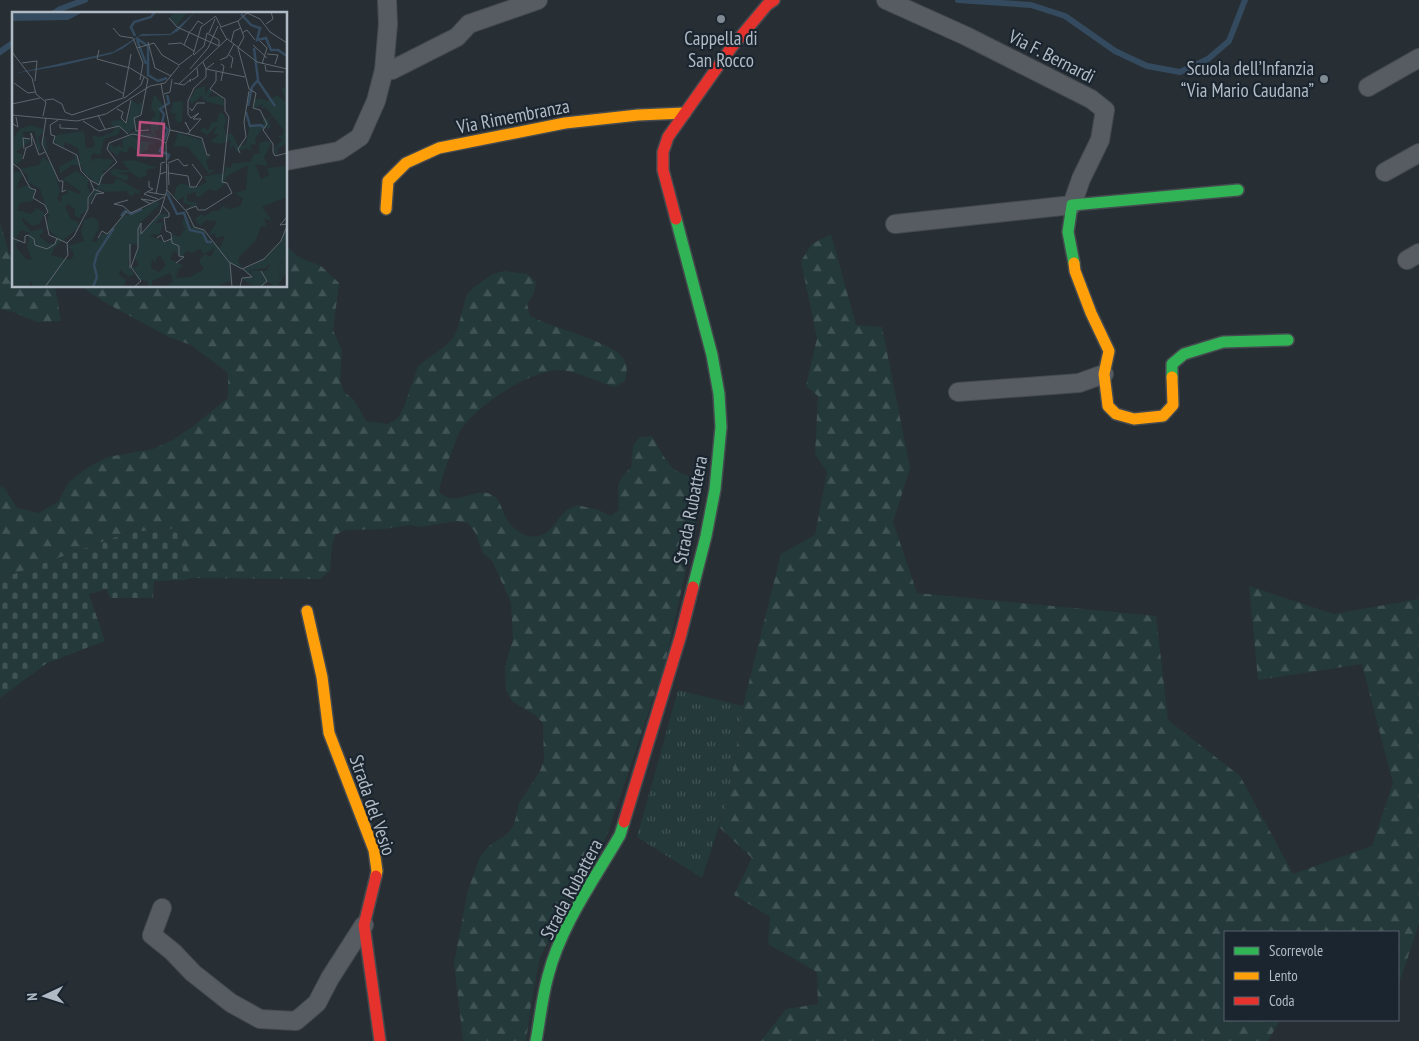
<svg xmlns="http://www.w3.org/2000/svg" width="1419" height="1041" font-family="'PT Sans Narrow',sans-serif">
<defs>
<pattern id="forest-firs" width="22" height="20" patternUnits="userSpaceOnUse" patternTransform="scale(1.25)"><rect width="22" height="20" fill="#24393a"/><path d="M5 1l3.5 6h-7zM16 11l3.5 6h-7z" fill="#415455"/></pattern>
<pattern id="cemetery-stones" width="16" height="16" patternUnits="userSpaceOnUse" patternTransform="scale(1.25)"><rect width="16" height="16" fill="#24393a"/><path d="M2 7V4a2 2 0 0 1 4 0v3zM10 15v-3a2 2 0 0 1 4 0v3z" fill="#415455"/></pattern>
<pattern id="park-tufts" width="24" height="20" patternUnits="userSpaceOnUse" patternTransform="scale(1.25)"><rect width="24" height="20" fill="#24393a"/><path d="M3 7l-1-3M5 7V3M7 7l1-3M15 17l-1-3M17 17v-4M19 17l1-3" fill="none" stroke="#415455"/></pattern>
</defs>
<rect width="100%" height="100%" fill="#272e34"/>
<g fill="url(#forest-firs)">
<polygon points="0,222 9,254 14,257 14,286 55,286 61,321 37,322 13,312 0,309"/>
<polygon points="831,234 856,325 882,327 910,468 893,522 917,593 1156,616 1168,720 1240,776 1293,874 1372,846 1393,783 1362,664 1258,680 1249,586 1334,614 1419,599 1419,923 1398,987 1398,932 1225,932 1225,1020 1280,1020 1268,1041 761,1041 786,1009 818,1004 817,972 768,944 770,917 734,895 752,858 719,827 728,798 743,706 781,554 815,535 827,472 815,454 818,396 806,386 817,338 801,261 812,244"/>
<path d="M286 245 298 257 321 266 339 283 333 330 342 351 340 381 344 392 354 400 366 421 388 424 398 418 404 407 418 366 444 347 453 338 458 328 466 296 474 287 493 274 504 271 527 274 536 282 534 293 527 304 530 316C550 327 613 342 623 358 628 366 627 373 625 381L614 387C599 382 573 370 559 370 529 371 483 402 464 425 457 434 455 445 450 456 445 468 441 479 439 492 442 494 446 497 449 498 464 501 476 488 490 494 500 498 501 508 505 516 511 529 528 541 542 535 552 531 558 517 567 510 570 508 574 507 577 505L599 510 610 516 619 510C618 491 614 481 631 468L633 445 640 437 652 436C658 446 663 457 671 466 678 474 685 473 691 478 702 486 701 499 699 511L665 664 606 838 540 957 531 1004 526 1041H463L454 963 468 890 480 857 488 847 507 834 514 825 519 803 539 773 544 761 543 723 535 715 513 702 506 691 505 667 513 639 511 603 497 571 492 561 483 553 475 532 468 523 457 521 421 527 409 525 384 529 346 530 335 535 332 546 330 571 320 579 192 578 183 580 181 528 130 532 0 579V486L5 489 17 508 39 513 58 502 69 482 87 468 108 457 153 449 173 440 192 427 228 398V373L191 345 169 337 106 303 86 290 84 286H286Z"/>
</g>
<polygon fill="url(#cemetery-stones)" points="181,528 183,580 154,581 153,598 110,598 107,589 89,594 105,641 47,663 0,698 0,579 130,532"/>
<polygon fill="url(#park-tufts)" points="678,690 743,706 728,798 702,878 637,837"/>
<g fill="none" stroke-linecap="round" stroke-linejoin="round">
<g stroke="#344a5e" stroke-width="6">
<polyline points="958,0 1031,5 1065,16 1115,51 1147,66 1180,72 1208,59 1229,41 1245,0"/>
<polyline points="53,14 60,9 85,0"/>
<polyline points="0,52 14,42"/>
</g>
<defs>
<g id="street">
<polyline points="886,0 966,36 1091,99 1105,110 1100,140 1081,179 1072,205 895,224"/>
<polyline points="384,70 388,24 387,0"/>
<polyline points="1368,87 1419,58"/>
<polyline points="286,161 339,151 360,137 376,101 384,70 392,70 457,37 469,24 538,0"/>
<polyline points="1385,172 1419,153"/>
<polyline points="1407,260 1419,253"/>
<polyline points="958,392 1079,383 1104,374"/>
<polyline points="162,908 152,935 173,952 193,973 231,1003 260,1019 296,1021 317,1003 330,978 364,925"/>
</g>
<g id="fast">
<polyline points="676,219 712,355 719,394 721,427 715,489 706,536 693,587"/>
<polyline points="1074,263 1068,232 1072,205 1238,190"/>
<polyline points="1172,377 1172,364 1184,354 1223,342 1288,340"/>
<path d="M536 1041C540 1020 542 997 548 976 561 925 594 880 620 835L624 822"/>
</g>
<g id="slow">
<polyline points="386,209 388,181 406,163 439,148 565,123 638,115 685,113"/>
<polyline points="1074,263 1075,271 1091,313 1109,351 1104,374 1108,406 1116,414 1134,419 1163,416 1173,405 1172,377"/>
<polyline points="307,611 322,677 329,733 374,850 377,871 376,876"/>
</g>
<g id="jam">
<polyline points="676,219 663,170 663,152 668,137 731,48 767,5 774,0"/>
<polyline points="624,822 680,638 693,587"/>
<polyline points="376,876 364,925 380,1041"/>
</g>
</defs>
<use href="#street" stroke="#454a4f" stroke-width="20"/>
<use href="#fast" stroke="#454a4f" stroke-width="14"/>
<use href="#slow" stroke="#454a4f" stroke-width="14"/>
<use href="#jam" stroke="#454a4f" stroke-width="14"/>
<use href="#street" stroke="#575c62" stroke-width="18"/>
<use href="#fast" stroke="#30b455" stroke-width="11"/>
<use href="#slow" stroke="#ff9f0a" stroke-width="11"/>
<use href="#jam" stroke="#e5322d" stroke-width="11"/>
</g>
<g fill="#808a93" stroke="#1a252f" stroke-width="2">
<circle cx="721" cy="19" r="5"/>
<circle cx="1324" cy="79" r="5"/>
</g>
<g text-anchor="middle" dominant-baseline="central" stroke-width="4.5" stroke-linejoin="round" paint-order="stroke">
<g font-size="19" fill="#b0bbc6" stroke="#1a252f">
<text x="721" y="38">Cappella di<tspan x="721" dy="22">San Rocco</tspan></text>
<text x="1314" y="68" text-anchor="end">Scuola dell’Infanzia<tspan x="1314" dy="22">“Via Mario Caudana”</tspan></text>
</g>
<g font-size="19" fill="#b0bbc6" stroke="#1a252f">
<text transform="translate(1052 56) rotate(27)">Via F. Bernardi</text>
<text transform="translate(513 116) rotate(-11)">Via Rimembranza</text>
<text transform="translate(690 510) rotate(-79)">Strada Rubattera</text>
<text transform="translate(373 805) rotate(71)">Strada del Vesio</text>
<text transform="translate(571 889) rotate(-62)">Strada Rubattera</text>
</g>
</g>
<g transform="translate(12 12)">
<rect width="275" height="275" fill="#272e34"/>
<path d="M163 0H176L164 14 157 5ZM270 248 273 257 269 263 266 261 269 266 266 275H259L260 272 255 270 251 274 254 275 239 273 243 263 237 258 255 259 258 252 265 260Z" fill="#24393a"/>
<path d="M193 74V83L197 76 201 82 198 81 197 85 210 84 213 94 195 90 189 84 180 92 177 89 184 77ZM269 75 275 77V131L265 137V143L261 138 271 127 262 123 269 124 272 119 261 104 256 108 259 116 250 117 243 127 244 132 238 133 240 139 234 136 225 140 221 133 217 138 219 128 209 132 198 130 207 122H201L205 114 195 123 188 119 191 115 196 118 200 110H205L207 101H211L215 109 212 114 214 123 220 121 226 134 234 133 237 116 235 107 238 113 252 112 250 106 255 107 260 103 253 95 249 97 251 92 242 97 243 88 248 86 255 89 265 83 274 90ZM142 82 151 93 148 96 147 117 142 120 145 124 142 126 140 121 139 127 120 122 124 117 125 121 139 122 138 109 144 102 139 96ZM171 89 170 109 167 111 162 106 165 102 159 101 161 90ZM19 113 31 117 36 139 30 132 31 121 26 125 29 137 26 139 23 119 11 120 12 128 13 127 19 128 4 140 10 142V148L4 153 0 150V127L8 117ZM105 114 109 116 105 123 92 127 88 143 81 141 79 146 81 150 82 146 102 148 94 159 90 158 92 162 88 172H101L105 166 129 180 125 182 123 180 120 185 114 179 95 180 86 177 89 180 82 183 77 192V187L87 173 72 161 69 153H60L48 162 47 155 63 146V141L68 149 66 136 53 130 52 135 48 134 41 128 45 123 72 119 74 136H78L83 134 80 123 87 125 100 121ZM166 121 190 128 194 143 199 145 194 148 197 158H204L198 161 200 163 213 161V155L218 156 221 151 238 150 242 142 248 141 247 131 254 129 260 130 252 145 256 154 243 152 249 167 257 163 255 156 275 154V185L250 195 260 209 252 206 254 214H249L244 228 227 245 226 250 232 256 218 251 220 272 217 269 204 275H153L161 269 158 261 140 269V275H137L135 269 125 267V261L120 256 127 253 123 246 126 233 120 231 116 252 123 262 117 265 108 258 107 262 114 268 112 275H22L18 269V275H0V227L10 229 3 232 7 239 15 248 20 247 15 235 18 221 9 218 4 226H0V162L5 159 10 162 4 177 16 173 23 178 21 189 8 191 5 198 19 202 25 196 33 201 27 212 20 214 11 206 10 209 19 219 31 217 32 220 27 224 37 232 43 231 45 225 34 216 37 203 28 177 16 170V163L8 157 27 153 31 145 41 153 48 180 45 187 49 191 50 183 55 182 56 177 66 182 69 180 51 167 64 159 77 167 75 174 79 181 75 187V199L68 203 69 206 63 204V198L56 192 53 195 59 207 67 211 66 216 43 235 39 243 58 248 61 245 62 241 56 234 72 229 69 219 72 208 81 205 86 209 87 216 80 229 84 230 89 223 98 220 112 201 117 204 116 202 126 200 145 189 148 192 128 211 129 222 148 202H154L157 205 149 206 143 211 151 210 148 222 137 223 154 231 161 224 158 221 167 225 173 217 170 211 173 206 176 214 191 218 196 227 208 236 213 224 204 226 203 221 196 224 205 209 194 208 188 214 183 207 189 202 193 204 200 199H207L211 194 218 197 228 194 231 187 223 181 234 178 236 153 215 164 212 169 214 171 204 179 196 177 188 185 183 184 184 180 175 182V189L187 191 175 197 178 193 171 191 172 185 165 188 162 186 164 175 169 171 183 176 195 170 192 164H199L176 135 162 134ZM203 236 199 245 193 242 189 246 187 250 192 257 178 265 164 266 166 257 172 254 158 247 162 239 170 245 175 239 180 241 188 237 192 242ZM148 243 154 253 147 260 139 256 140 247 144 251V246ZM119 122 128 129 145 131 137 132 136 138 130 140 132 143 137 140 134 147 118 134 115 141 108 139 106 144 96 137 99 131 102 136 107 133 111 137 110 128ZM121 148 145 156 135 157 134 164 127 166 118 160 105 161 115 163 117 166 114 169 100 163 98 159 101 157 118 159 110 149ZM275 214V259L267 272 264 271 273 257 270 248 265 260 257 252 254 256 237 258 238 261H249L251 267 241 264 245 266H241L243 271 239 272 241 275 231 267 229 275 231 266H240L232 257 252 247 269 230Z" fill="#24393a" fill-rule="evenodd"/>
<path d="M120 88 126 93 128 91H130L129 101 122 106 125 112 117 122 107 114H101L98 109 109 108 113 111 116 109Z" fill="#24393a"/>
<path d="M0 0H71L56 8 0 9ZM183 0 166 19 158 23 128 24 110 37 99 42 48 54 0 62 101 40 130 22H158Z" fill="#344a5e"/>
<path fill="none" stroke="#344a5e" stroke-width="2.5" d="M229 2 239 13 248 16 245 28 254 26 259 38H266L275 44M123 24 119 15 122 10 139 5 143 0M124 26 136 34V63L146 69 155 66M125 28 134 52M246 69 263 94M236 94 240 75 246 68 242 36M234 100 238 114 249 113 252 116M152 128 156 118 150 111 152 102 148 97 157 91 155 83M150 134 148 139 157 143 155 148M155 181 165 202 172 201 178 218 191 221 195 230H200M109 204 113 199 119 202 130 197M81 275 85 265 82 253 85 242 102 216"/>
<path fill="none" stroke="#5e666e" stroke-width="1" d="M235 1 248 7 258 20 275 31M204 5 209 15 226 9 235 1M157 6 165 15 207 34M226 9 232 25 226 36M254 12 261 7 259 0M208 15 214 26 245 50 275 57M101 16 108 24 121 26M179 19 186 9 191 12M197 21 203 7M230 21 235 18 243 28M121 26 131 51 128 68M248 29 255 36 250 52M136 30 143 56 159 64M219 30 222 19 229 16M156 32 169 31 182 39M172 33 178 19M241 33 255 46M125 36 142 31 150 43 167 53M226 36 237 77 244 81 241 96 248 98 255 112 251 118 261 132V140L263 144 275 141M87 38 85 47 118 56 136 67 129 103 122 106 124 119 137 118M0 40 20 66 24 82 34 90 31 104M255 42 266 43 263 52M181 43 189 15 204 4M182 43 192 34 195 21 207 28V34M217 43 221 46 219 56M208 48 215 45 222 32M191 50 194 57 233 65M10 51 25 49 23 69M209 52 212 54 209 69M167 53 180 43M253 53 254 59 272 60M178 57 196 36 206 14M180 68 186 64 185 56M2 71 16 81 23 80M94 71 112 82M162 71 172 73 179 67 178 70M149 72 158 118 154 131 155 178 175 200 182 215 192 218 217 250 230 257 252 247 269 229 275 214M167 72 215 27M152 82 158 80 160 67M111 85 119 42M33 88 41 87 50 92 53 100 60 103M0 92 28 86M178 96 180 99 185 91H193M105 97 111 100 109 106 114 111 119 88M0 103 31 106M60 103 114 85 129 73 132 65M86 103 93 117M31 106 65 109 94 102 138 74 153 71 167 54M34 106 30 132 47 169H51L50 180 54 178M46 108 38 113 39 123 43 124 41 131 65 143 69 159 78 168M71 109 87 119 107 114 116 122M1 112 6 115 4 105M48 112V116L66 117M158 118 176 122 178 119 173 110 175 112M178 119 189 107H181L187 101 179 106 176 102V89L182 76 194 65V57L202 51M176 122 190 126 195 143H198M12 137 11 126 18 127M228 141 226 137 234 125 232 110 237 79M11 147 14 136 20 133 19 121 27 143 33 140M0 151 8 157 18 176 24 178 21 186 33 193 36 200 32 204M156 151 166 147 172 154 176 153M156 152 157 173M157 161 176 164 178 175H184L190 165 180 152M148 162 149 151 153 150M135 180 132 182 146 187M135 180 141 177 137 175V169M136 180 153 183M144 182 148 162 154 160M116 188 102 192 111 194 119 201 152 185M79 192 84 182 92 181 81 177M139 192 129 187 143 189M150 193 157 201V205L152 206 154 219 159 221 160 231 167 234V244L172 245 164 251M174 198 184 194 186 198H193L220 181 215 171 210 170 217 105 213 99V87L198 77 204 69V60M33 204 37 223 55 231M275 205 268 213 275 212M0 226 13 231V224L16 223 22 227 23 233 35 237 43 232 45 226M86 226 90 219 95 222 99 218 115 199M145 226 149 223 152 230 159 227M55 231 62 224 76 197V186L82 178 78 168 87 173 90 164 105 150 95 137 97 131 120 122 147 127 154 131M118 232V256M218 251 220 275M33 275 56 243 55 231M122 275 129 269 119 255 126 236V217L129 211V222L148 201 155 178M228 275 230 266 240 265 231 257M248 275 255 269 249 259"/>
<path fill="#bc5180" fill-opacity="0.15" stroke="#bc5180" stroke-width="2.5" d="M128 110 152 112 150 144 126 143Z"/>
<rect width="275" height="275" fill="none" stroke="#b0bbc6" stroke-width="2.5"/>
</g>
<rect x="1224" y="931" width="175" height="90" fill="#1a252f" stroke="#56616b"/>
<rect x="1234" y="947" width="25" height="8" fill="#30b455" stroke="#56616b"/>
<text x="1269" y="956" font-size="15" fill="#b0bbc6">Scorrevole</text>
<rect x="1234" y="972" width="25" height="8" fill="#ff9f0a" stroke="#56616b"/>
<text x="1269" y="981" font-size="15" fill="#b0bbc6">Lento</text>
<rect x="1234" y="997" width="25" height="8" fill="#e5322d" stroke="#56616b"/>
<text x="1269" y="1006" font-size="15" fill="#b0bbc6">Coda</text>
<g transform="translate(45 996) rotate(266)" stroke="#1a252f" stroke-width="4" paint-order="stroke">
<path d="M0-4L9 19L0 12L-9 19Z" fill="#b0bbc6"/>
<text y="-8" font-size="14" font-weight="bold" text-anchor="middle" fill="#b0bbc6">N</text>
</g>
</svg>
